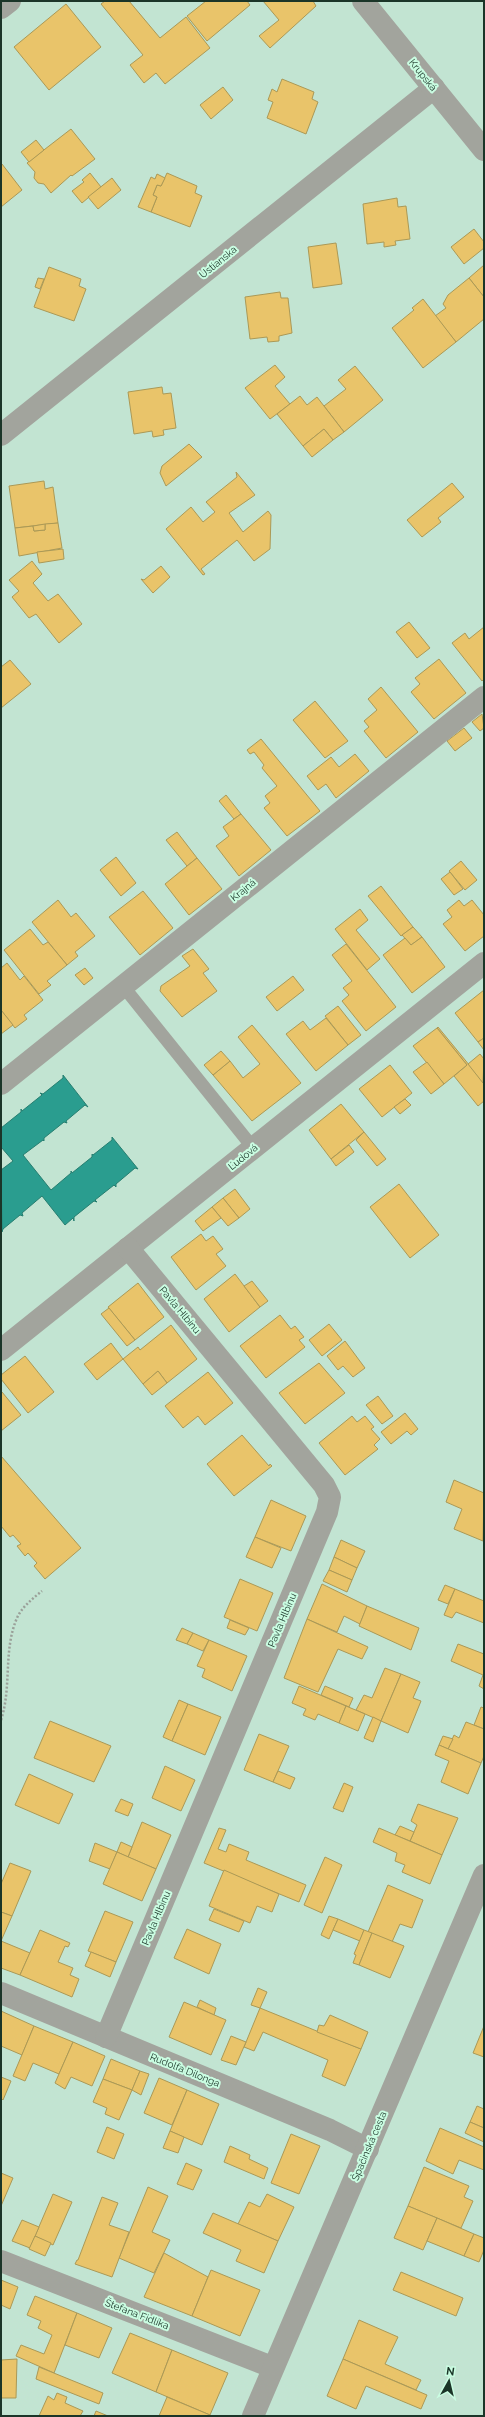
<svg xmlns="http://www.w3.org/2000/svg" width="485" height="2417" font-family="Raleway,sans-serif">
<rect width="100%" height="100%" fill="#c2e4d2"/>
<g fill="#e9c46a" stroke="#ab9956">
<polygon points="105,1 129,1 160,38 186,17 210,48 165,84 156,73 144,83 130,65 143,55 101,4"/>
<polygon points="206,1 247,1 250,5 207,41 187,16"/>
<polygon points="263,1 313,1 316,6 270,48 259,36 279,20"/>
<polygon points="66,4 101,47 49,90 14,47"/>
<polygon points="282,79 314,92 312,99 318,102 306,134 267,118 273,102 268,100 272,89 277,92"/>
<polygon points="223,87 233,100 211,119 200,105"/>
<polygon points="71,129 95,159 72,176 71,175 51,193 44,184 38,183 34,178 35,172 27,163"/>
<polygon points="36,140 44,150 29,162 21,152"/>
<polygon points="2,164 22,190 1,207 1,165"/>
<polygon points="90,173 101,187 82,203 72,191 84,182 82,180"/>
<polygon points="167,173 197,186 195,193 202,196 190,227 151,212 157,197 153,195 157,185 161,186"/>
<polygon points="157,174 165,178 161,186 157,185 153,195 157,197 151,212 138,207 151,177 155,179"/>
<polygon points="112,178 121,190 98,209 88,197"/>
<polygon points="397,198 398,207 406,206 410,239 395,241 396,245 384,247 384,242 367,244 363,204"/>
<polygon points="474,229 484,242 484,248 464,264 451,247"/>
<polygon points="336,243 342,284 313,288 308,247"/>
<polygon points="484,265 484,297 469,278"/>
<polygon points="49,267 81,279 79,286 86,289 74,321 34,307"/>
<polygon points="38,278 44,279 40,289 35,287"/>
<polygon points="469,278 484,297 484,319 456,342 435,316 446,308 443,304 448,295"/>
<polygon points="280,292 281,298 288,298 292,333 279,336 279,341 268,342 267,337 250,339 245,297"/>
<polygon points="423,299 456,342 423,368 392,328 414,310 412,308"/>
<polygon points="275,365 285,377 275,386 290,404 270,419 245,388"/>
<polygon points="355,366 383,400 344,432 324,406 346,389 338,380"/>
<polygon points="162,387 163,394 171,393 176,428 163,430 164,435 153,437 152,431 134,434 128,392"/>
<polygon points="300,396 307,405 317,397 344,432 333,440 324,429 303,446 277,414"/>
<polygon points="324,429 333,440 312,457 303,446"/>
<polygon points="189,444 202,457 166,486 160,473 162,466"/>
<polygon points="236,472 255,495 229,513 243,532 268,511 271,515 270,549 254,561 237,540 201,569 205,574 203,575 166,529 191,507 203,522 215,512 206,502 237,477"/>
<polygon points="44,481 45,489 53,487 58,523 15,528 9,486"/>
<polygon points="452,483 464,497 438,518 441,522 422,537 407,520"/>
<polygon points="58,523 62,548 19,556 15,528 33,526 34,531 45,530 45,524"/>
<polygon points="45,524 45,530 34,531 33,526"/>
<polygon points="63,549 64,559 39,563 37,552"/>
<polygon points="32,561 42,574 33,583 48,601 58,594 82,624 59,643 36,614 29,618 12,597 19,591 9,580"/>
<polygon points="161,566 170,577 153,593 141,579 144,580"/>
<polygon points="409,622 430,648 417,658 396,632"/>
<polygon points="484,627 484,679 482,681 452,643 465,633 469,639"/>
<polygon points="439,659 466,693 434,719 411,692 420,684 415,678"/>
<polygon points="10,660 31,684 1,708 1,667"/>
<polygon points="381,687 418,732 386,758 364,731 369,727 364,721 377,710 368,699"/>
<polygon points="315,701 348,741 325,758 293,720"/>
<polygon points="482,714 484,728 480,731 472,722"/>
<polygon points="464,728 472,738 455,751 447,741"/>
<polygon points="261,739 320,811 287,836 264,808 270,803 265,796 277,786 262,768 264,765 254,752 250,754 247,750"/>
<polygon points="355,754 369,771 336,798 326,784 318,790 307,776 331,757 339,767"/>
<polygon points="226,795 241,814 234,819 219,801"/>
<polygon points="241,814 271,850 239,876 216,846 229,836 223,827"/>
<polygon points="177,832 197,858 187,866 166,840"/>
<polygon points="116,857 136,883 121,896 100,870"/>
<polygon points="197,858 222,889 189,915 165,884"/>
<polygon points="461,861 477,880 465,890 449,871"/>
<polygon points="450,872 463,889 454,895 441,879"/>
<polygon points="381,886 413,927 401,936 368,896"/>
<polygon points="143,891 173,928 140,955 109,917"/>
<polygon points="58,900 71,917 76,913 95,936 75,952 78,956 67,965 32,922"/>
<polygon points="459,900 464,906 472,900 484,915 484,936 465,951 443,924 452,917 447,910"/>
<polygon points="360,909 368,920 356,930 380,959 367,970 335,929"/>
<polygon points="413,927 422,937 411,945 402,935"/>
<polygon points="30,929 43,945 48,942 67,965 47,981 51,985 39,994 4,950"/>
<polygon points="422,937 445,967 412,993 383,955 405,938 411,945"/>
<polygon points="346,944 396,1007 366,1031 342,1001 349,995 343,988 352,981 332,955"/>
<polygon points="193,949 209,969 203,973 217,991 182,1017 160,991 161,986 190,966 182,956"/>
<polygon points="7,963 20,980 24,976 43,1000 24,1015 27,1019 15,1028 1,1010 1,968"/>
<polygon points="85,968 93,978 84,985 75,975"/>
<polygon points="293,976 304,990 277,1011 266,997"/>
<polygon points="484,990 484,1038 478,1042 455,1013"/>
<polygon points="338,1006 361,1035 348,1045 325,1016"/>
<polygon points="1,1010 13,1025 1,1034"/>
<polygon points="326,1018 348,1045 316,1071 286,1034 303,1021 310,1030"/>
<polygon points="252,1025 301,1083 252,1121 213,1075 230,1061 243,1078 260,1064 238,1037"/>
<polygon points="438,1027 484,1083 484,1101 478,1106 454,1076 467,1065 437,1028"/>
<polygon points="437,1028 467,1065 444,1084 413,1046"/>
<polygon points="484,1038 484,1050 478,1042"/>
<polygon points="221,1051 230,1061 213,1075 204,1065"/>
<polygon points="480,1054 484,1059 483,1083 468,1064"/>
<polygon points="427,1062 444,1084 431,1094 413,1072"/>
<polygon points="390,1065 412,1093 382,1117 359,1089"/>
<polygon points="405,1099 411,1105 400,1114 394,1107"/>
<polygon points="341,1104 364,1132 331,1159 309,1130"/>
<polygon points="364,1132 386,1159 377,1166 356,1140"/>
<polygon points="349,1145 354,1152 336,1166 331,1159"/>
<polygon points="399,1184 439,1235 410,1258 370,1207"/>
<polygon points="235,1189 250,1209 239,1218 223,1198"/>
<polygon points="223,1198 239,1218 228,1226 212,1207"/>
<polygon points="212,1207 221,1218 203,1231 195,1221"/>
<polygon points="201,1234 206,1241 213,1236 223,1249 216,1254 226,1266 196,1290 171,1257"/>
<polygon points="235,1274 260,1307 229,1332 204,1299"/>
<polygon points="252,1281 268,1301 260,1307 244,1286"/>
<polygon points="138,1283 164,1317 135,1340 108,1307"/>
<polygon points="109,1308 135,1340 127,1346 101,1314"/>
<polygon points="280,1315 291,1329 295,1326 304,1337 299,1340 305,1347 266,1378 240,1346"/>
<polygon points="329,1324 342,1340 322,1356 309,1340"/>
<polygon points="171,1325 197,1359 167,1383 158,1371 143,1384 123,1359 138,1347 140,1350"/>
<polygon points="345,1341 365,1368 353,1377 343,1366 338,1370 327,1356"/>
<polygon points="111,1343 123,1359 97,1380 84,1364"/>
<polygon points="25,1356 54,1392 28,1413 1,1379 1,1375"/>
<polygon points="319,1363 345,1393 305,1424 279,1393"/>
<polygon points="158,1371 167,1383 152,1395 143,1384"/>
<polygon points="208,1372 233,1403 205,1425 198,1416 183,1428 165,1406"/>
<polygon points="2,1392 21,1415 1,1431 1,1393"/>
<polygon points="378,1396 393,1416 382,1424 366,1405"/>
<polygon points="405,1413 418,1429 411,1435 407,1431 391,1444 381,1432"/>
<polygon points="352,1416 357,1422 365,1416 374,1427 371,1429 380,1439 374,1445 378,1449 345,1475 319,1443"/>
<polygon points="242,1435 269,1466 270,1464 272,1466 234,1496 207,1464"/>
<polygon points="1,1456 81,1548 45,1579 34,1566 37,1563 28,1553 25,1556 17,1546 21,1544 13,1535 10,1537 1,1526"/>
<polygon points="454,1480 484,1493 483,1541 454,1529 462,1509 446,1502"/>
<polygon points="271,1500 306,1516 291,1551 255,1537"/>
<polygon points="255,1537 281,1548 272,1568 246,1557"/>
<polygon points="341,1540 365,1551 357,1568 334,1557"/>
<polygon points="334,1557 357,1568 352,1580 329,1570"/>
<polygon points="329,1570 352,1580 347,1592 323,1581"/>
<polygon points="240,1579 273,1593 257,1631 224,1617"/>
<polygon points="322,1584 367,1606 360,1624 344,1616 337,1632 307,1619"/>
<polygon points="445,1585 455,1589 448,1604 438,1600"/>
<polygon points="455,1589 484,1601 484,1623 456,1612 452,1618 444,1615"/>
<polygon points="367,1606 419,1628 411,1650 359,1626"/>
<polygon points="307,1619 368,1647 362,1659 338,1649 318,1692 284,1678"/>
<polygon points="230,1620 249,1628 245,1635 227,1628"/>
<polygon points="182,1628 193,1633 187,1644 176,1640"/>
<polygon points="193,1633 209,1640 203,1651 187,1644"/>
<polygon points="209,1640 247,1656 232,1691 202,1677 205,1669 197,1666"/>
<polygon points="458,1644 484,1654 484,1689 479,1686 483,1675 451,1661"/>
<polygon points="385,1668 401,1674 381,1721 356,1710 364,1695 372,1698"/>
<polygon points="401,1674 420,1682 413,1698 421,1701 408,1733 381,1721"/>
<polygon points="299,1686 346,1706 339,1723 318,1714 315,1720 303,1715 306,1709 292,1703"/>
<polygon points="325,1686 353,1698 349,1707 321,1695"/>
<polygon points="179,1700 188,1704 172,1741 163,1737"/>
<polygon points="188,1704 221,1717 205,1755 172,1741"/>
<polygon points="346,1706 365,1714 358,1731 339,1723"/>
<polygon points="481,1707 484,1708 484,1729 474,1725"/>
<polygon points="373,1717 381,1721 373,1742 364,1738"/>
<polygon points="50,1721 111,1746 94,1782 34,1758"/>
<polygon points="466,1722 484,1729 484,1756 481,1763 448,1749 454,1735 459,1738"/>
<polygon points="259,1734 289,1746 273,1782 244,1770"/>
<polygon points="443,1736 453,1739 448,1749 439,1745"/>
<polygon points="439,1745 481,1763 468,1794 441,1782 449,1761 435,1755"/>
<polygon points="165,1766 195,1780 181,1811 152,1798"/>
<polygon points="278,1771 295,1778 290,1789 273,1782"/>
<polygon points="29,1774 73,1794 59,1824 15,1805"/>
<polygon points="344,1783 353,1787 343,1812 333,1808"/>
<polygon points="121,1799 133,1804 128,1816 115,1811"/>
<polygon points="418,1804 458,1818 442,1855 410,1841 417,1825 411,1821"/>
<polygon points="142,1822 171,1835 156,1869 128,1857"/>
<polygon points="400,1826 414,1832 410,1841 395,1835"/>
<polygon points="219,1828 226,1830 218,1849 226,1852 229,1844 249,1852 246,1860 306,1885 299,1902 204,1863"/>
<polygon points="379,1828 442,1855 430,1884 402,1872 405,1865 395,1861 397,1853 373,1842"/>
<polygon points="121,1842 132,1847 128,1857 117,1852"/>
<polygon points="95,1843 117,1852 110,1869 89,1861"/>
<polygon points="117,1852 156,1869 142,1901 103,1884"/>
<polygon points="325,1857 342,1865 322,1913 304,1905"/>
<polygon points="10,1863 31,1871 12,1916 1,1912 1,1884"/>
<polygon points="224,1870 279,1894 272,1912 257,1906 250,1923 209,1906"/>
<polygon points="388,1885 423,1900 412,1928 400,1924 392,1942 368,1932"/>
<polygon points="214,1909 244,1921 239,1932 209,1920"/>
<polygon points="105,1911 133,1922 116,1962 88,1951"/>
<polygon points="1,1912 12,1916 1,1941 30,1953 20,1975 1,1968"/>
<polygon points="329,1916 338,1919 329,1939 321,1935"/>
<polygon points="338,1919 364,1930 360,1941 333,1930"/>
<polygon points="187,1929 221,1944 209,1974 174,1958"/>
<polygon points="40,1930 70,1943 68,1947 65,1946 58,1962 73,1968 70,1975 79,1979 72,1997 20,1975"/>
<polygon points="364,1930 372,1933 359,1965 353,1963 356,1955 354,1954"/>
<polygon points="372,1933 404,1946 390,1978 359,1965"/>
<polygon points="91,1952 116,1962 110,1977 85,1966"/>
<polygon points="258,1988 267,1992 260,2008 251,2005"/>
<polygon points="200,2000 216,2008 214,2015 197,2007"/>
<polygon points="184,2002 226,2020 211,2055 169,2037"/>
<polygon points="260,2008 361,2049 345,2086 322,2076 328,2060 263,2032 254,2051 244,2047"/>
<polygon points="1,2011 34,2026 22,2055 1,2046"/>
<polygon points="330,2015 368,2032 361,2049 317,2032 319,2025 324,2026"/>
<polygon points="34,2026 73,2042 59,2074 33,2063 25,2081 13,2076"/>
<polygon points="484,2026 484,2057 473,2053"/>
<polygon points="231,2036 246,2042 236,2065 221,2060"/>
<polygon points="73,2042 105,2056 92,2086 71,2077 65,2089 55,2083"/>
<polygon points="111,2059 140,2071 132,2090 103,2079"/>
<polygon points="140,2071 149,2074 141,2095 132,2090"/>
<polygon points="1,2077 11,2081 3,2100 1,2098"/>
<polygon points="159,2078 187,2090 172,2125 144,2113"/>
<polygon points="103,2079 132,2090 119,2120 105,2114 107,2108 93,2102"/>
<polygon points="187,2090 219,2104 202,2145 170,2131"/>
<polygon points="477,2106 484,2109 484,2128 470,2122"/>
<polygon points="470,2122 484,2128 484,2142 465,2133"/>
<polygon points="107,2127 124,2134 114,2159 97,2152"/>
<polygon points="440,2128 484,2147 484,2170 459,2160 453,2174 426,2161"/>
<polygon points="170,2131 184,2137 178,2153 163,2148"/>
<polygon points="291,2134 320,2146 299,2194 271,2183"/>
<polygon points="230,2146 250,2155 249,2159 268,2168 264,2179 224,2162"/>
<polygon points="186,2163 202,2170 193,2190 177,2184"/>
<polygon points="424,2167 469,2186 464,2197 473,2201 461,2228 408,2206"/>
<polygon points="1,2173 13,2178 1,2206"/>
<polygon points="148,2187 168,2196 152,2232 170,2240 154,2273 119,2258"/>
<polygon points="53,2194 72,2202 53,2245 35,2236"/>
<polygon points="267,2194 294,2207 278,2241 238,2224 249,2202 260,2207"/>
<polygon points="102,2197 118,2203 109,2225 129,2232 112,2277 75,2264 77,2260 78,2260"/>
<polygon points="408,2206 437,2218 423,2250 394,2238"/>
<polygon points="213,2213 278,2241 264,2273 236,2261 241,2250 203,2233"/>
<polygon points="437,2218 474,2234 464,2256 427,2241"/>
<polygon points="22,2220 39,2227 30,2248 12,2241"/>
<polygon points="474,2234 484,2238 484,2250 479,2262 464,2256"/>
<polygon points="35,2236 51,2243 45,2256 29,2249"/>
<polygon points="164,2253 208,2277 192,2316 144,2297"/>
<polygon points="211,2270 260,2290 240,2336 192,2316"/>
<polygon points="401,2272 463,2298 456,2316 393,2290"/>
<polygon points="1,2280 18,2287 10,2309 1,2305"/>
<polygon points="35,2296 77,2313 54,2373 16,2356 21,2345 44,2354 52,2335 38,2328 41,2321 27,2315"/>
<polygon points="77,2313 112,2328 99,2358 65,2345"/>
<polygon points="359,2320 398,2337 385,2364 421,2380 416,2390 343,2359"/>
<polygon points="130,2333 172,2350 156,2392 112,2373"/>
<polygon points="172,2350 228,2373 210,2415 156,2392"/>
<polygon points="17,2359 16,2398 1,2398 1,2360"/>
<polygon points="343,2359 427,2395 421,2409 366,2386 356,2409 327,2396"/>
<polygon points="39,2367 103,2393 99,2404 36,2379"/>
<polygon points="57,2393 67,2397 65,2403 83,2411 80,2416 39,2416 48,2396 54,2400"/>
<polygon points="167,2397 210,2415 209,2416 159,2416"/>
<polygon points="96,2411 108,2416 94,2416"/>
</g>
<polygon fill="#2a9d8f" stroke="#267e70" points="63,1075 88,1107 85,1105 66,1121 67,1123 64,1122 44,1138 44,1141 43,1140 23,1155 51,1190 71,1173 71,1171 72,1173 92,1157 92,1154 93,1155 112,1140 112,1137 138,1169 135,1168 116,1184 116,1187 114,1185 95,1200 97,1202 94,1201 74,1217 74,1221 73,1218 65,1225 42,1196 22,1213 23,1216 20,1215 3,1229 2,1232 1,1170 13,1161 1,1147 1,1128 21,1112 21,1109 22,1111 42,1095 40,1093 43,1094 63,1078"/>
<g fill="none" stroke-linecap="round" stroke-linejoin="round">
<path stroke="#9aa099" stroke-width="2.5" stroke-dasharray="2 2" stroke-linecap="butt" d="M1 1720C12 1687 3 1650 17 1618 22 1607 32 1599 42 1591"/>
<polyline stroke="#a2a49d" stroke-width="13" points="123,986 254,1149"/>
<g stroke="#a2a49d" stroke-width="22">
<polyline points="1,8 10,1"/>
<polyline points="1,435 434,88"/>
<polyline points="1,1084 484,697"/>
<polyline points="1,1350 484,963"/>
<polyline points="1,1993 330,2130 368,2149"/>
<polyline points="106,2037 327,1512 330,1497 324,1485 128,1248"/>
<polyline points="1,2261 272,2367"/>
</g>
<g stroke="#a2a49d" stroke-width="22">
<polyline points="363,1 484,150"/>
<polyline points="253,2416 484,1875"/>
</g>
</g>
<g text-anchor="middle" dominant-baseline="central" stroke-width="4" stroke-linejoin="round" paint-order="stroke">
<g font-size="10" fill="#1b3528" stroke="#cafde2">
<text transform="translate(423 75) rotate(51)">Krupská</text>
<text transform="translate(218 262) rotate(-39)">Ustianska</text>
<text transform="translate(243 890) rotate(-39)">Krajná</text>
<text transform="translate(243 1157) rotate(-39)">Ľudová</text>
<text transform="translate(180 1310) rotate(50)">Pavla Hlbinu</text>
<text transform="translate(282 1620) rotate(-67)">Pavla Hlbinu</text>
<text transform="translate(156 1918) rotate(-67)">Pavla Hlbinu</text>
<text transform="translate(185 2070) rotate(22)">Rudolfa Dilonga</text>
<text transform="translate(369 2146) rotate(-67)">Špačinská cesta</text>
<text transform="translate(137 2314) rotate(21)">Štefana Fidlíka</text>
</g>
</g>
<rect width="485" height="2417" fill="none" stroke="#1b3528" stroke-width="4"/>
<g transform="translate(449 2381) rotate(8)" stroke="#cafde2" stroke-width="3" paint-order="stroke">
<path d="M0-3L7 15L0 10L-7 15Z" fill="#1b3528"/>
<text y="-6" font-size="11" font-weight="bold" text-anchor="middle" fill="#1b3528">N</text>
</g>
</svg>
